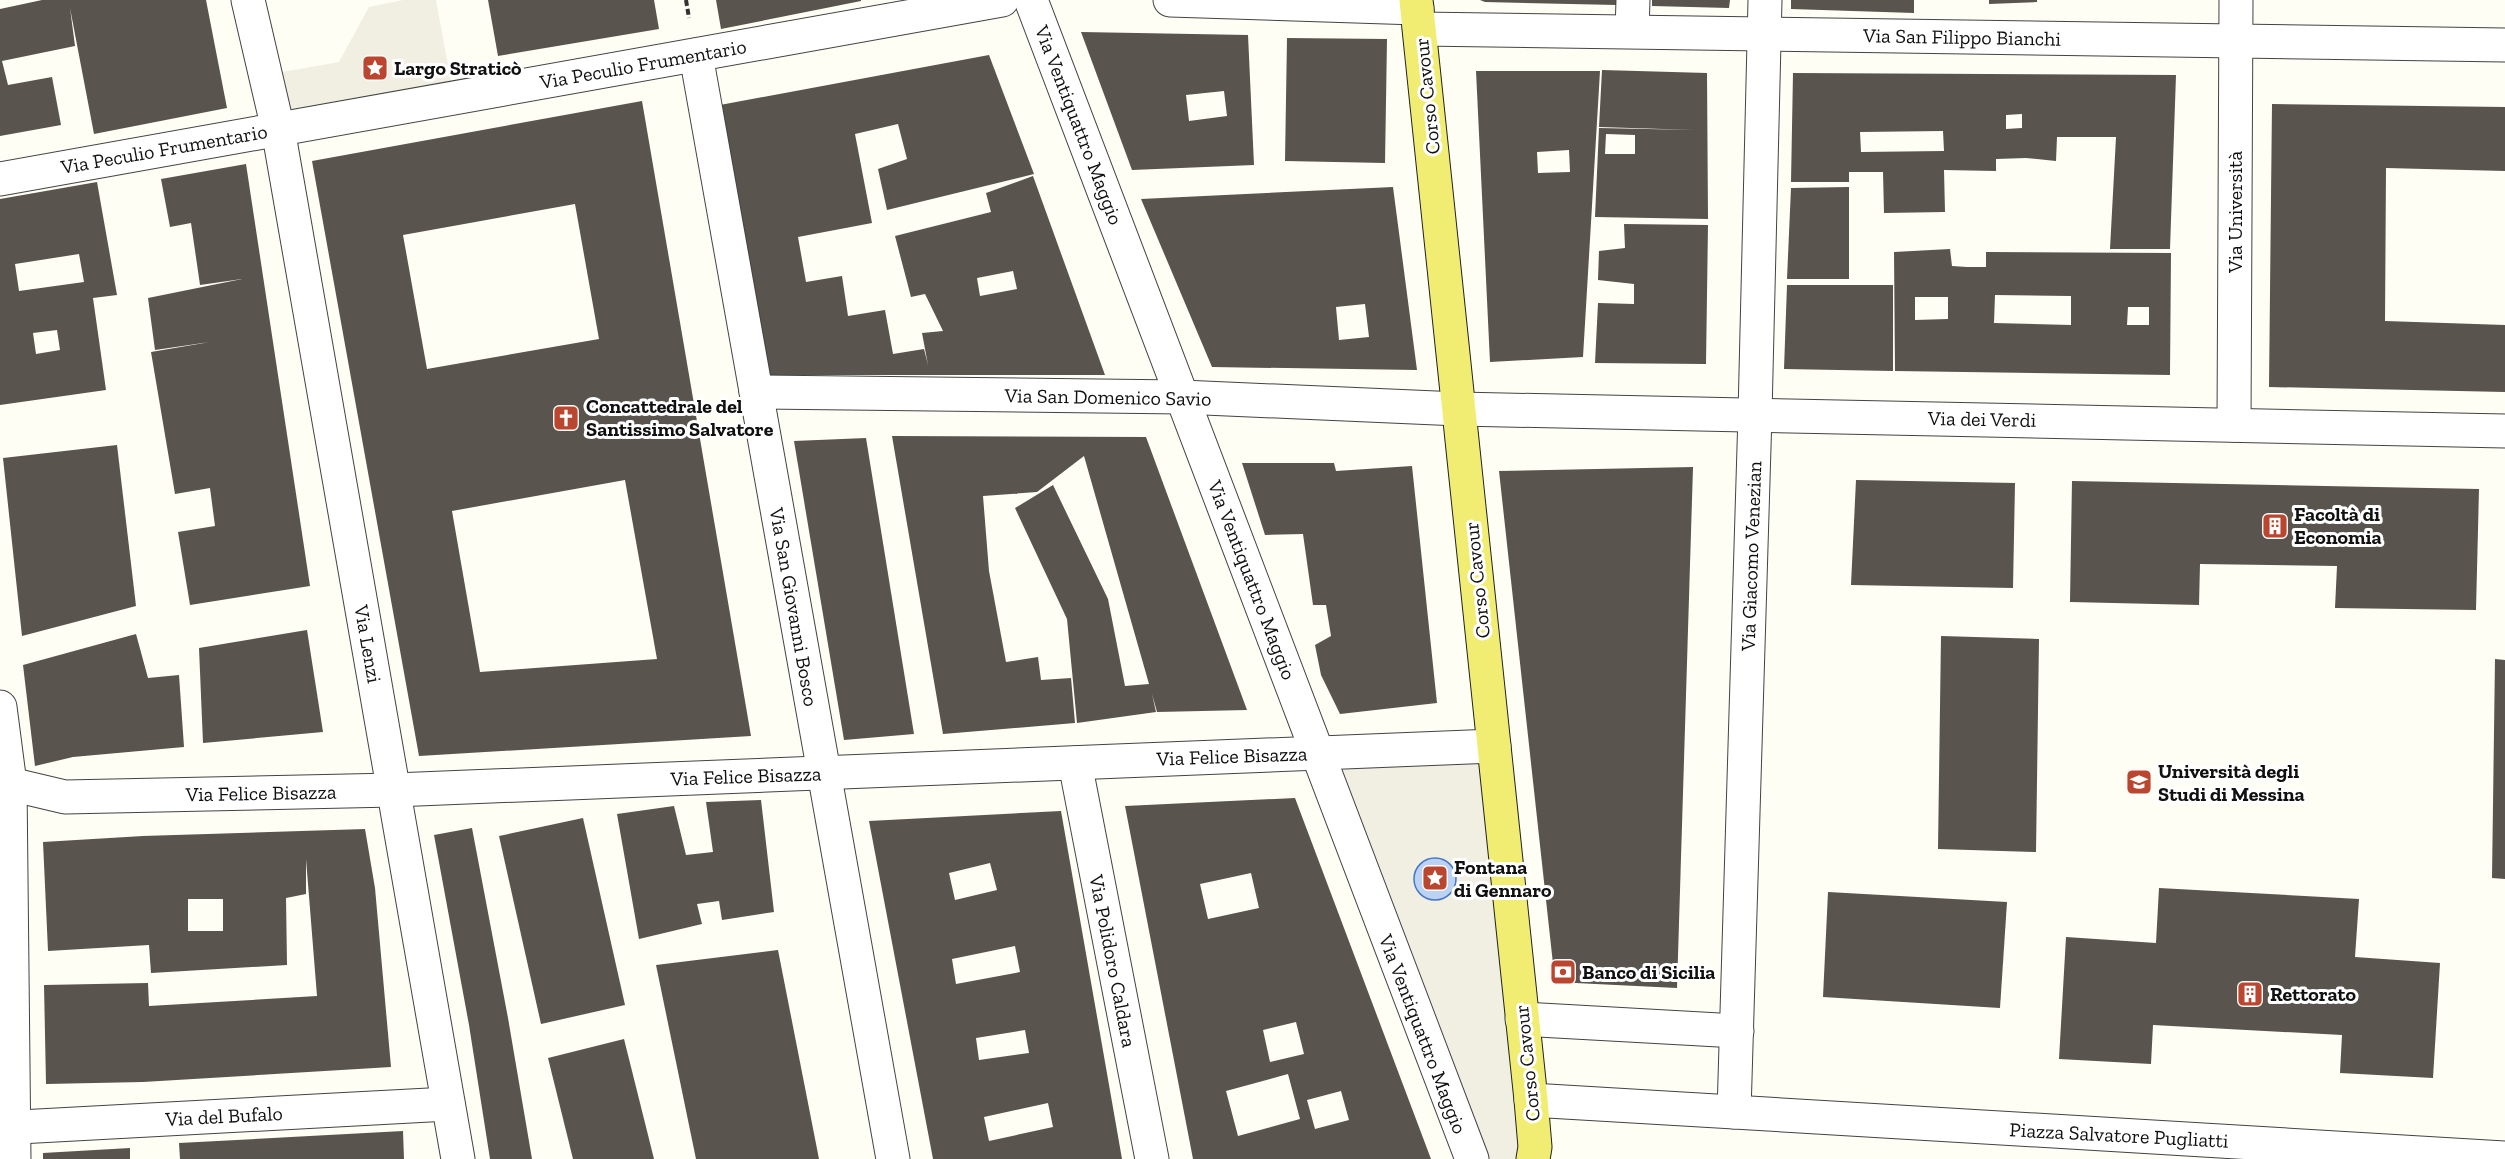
<svg xmlns="http://www.w3.org/2000/svg" width="2505" height="1159" font-family="'Zilla Slab',serif">
<rect width="100%" height="100%" fill="#fefef4"/>
<g fill="#f0efe2">
<polygon points="403,0 436,0 454,98 278,129 265,75 339,62 369,7"/>
<polygon points="1494,746 1533,1159 1472,1159 1318,753"/>
</g>
<circle fill="#bbd2f3" stroke="#4677c6" stroke-width="1.5" cx="1435" cy="879" r="21"/>
<g fill="#59544d" fill-rule="evenodd">
<polygon points="42,0 206,0 227,108 94,134 70,8 75,46 2,61 8,85 52,77 61,125 0,136 0,9"/>
<polygon points="488,0 654,0 659,29 498,56"/>
<polygon points="716,0 861,0 861,1 721,29"/>
<polygon points="1480,0 1618,0 1617,5 1485,2"/>
<polygon points="1652,0 1730,0 1729,8 1652,6"/>
<polygon points="1791,0 1914,0 1914,13 1791,9"/>
<polygon points="1989,0 2037,0 2037,2 1989,4"/>
<path d="M1081 32 1248 35 1254 165 1132 170ZM1224 91 1227 116 1189 121 1186 95Z"/>
<polygon points="1287,38 1387,39 1385,163 1285,161"/>
<path d="M989 55 1034 174 887 210 878 169 907 159 898 124 855 134 872 223 798 237 806 282 842 276 848 316 885 310 893 354 924 349 928 365 922 333 943 331 925 294 911 297 895 236 991 212 986 193 1033 176 1105 375H769L720 105ZM1013 271 1017 289 980 296 977 278Z"/>
<path d="M1602 70 1707 73 1708 219 1595 217 1599 128 1695 130 1599 127ZM1606 134 1635 135V154H1605Z"/>
<path d="M1476 71H1600L1583 357 1490 362ZM1569 150 1570 172 1538 173 1537 152Z"/>
<path d="M1793 73 2176 75 2170 249H2110L2116 137H2057L2056 161 2026 158 1996 159V171L1944 170 1945 212 1884 213 1883 172H1849V182H1791ZM2022 114V128L2006 129V115ZM1943 131 1944 151 1861 152 1860 132Z"/>
<path d="M642 101 751 736 419 756 312 161ZM575 204 599 339 427 369 403 235ZM625 480 657 659 480 672 452 511Z"/>
<polygon points="2272,104 2505,107 2505,171 2386,168 2385,321 2505,325 2505,392 2269,387"/>
<polygon points="246,164 310,586 190,605 178,532 215,526 210,488 175,494 151,352 210,342 155,350 148,298 242,279 200,285 191,223 170,227 161,179"/>
<path d="M97 182 117 295 93 298 106 390 0 405V199ZM79 254 84 282 19 291 15 264ZM57 330 60 350 36 354 33 333Z"/>
<path d="M1393 187 1417 370 1212 367 1141 199ZM1365 304 1369 337 1339 340 1336 307Z"/>
<polygon points="1849,187 1849,279 1787,279 1791,188"/>
<polygon points="1624,224 1708,225 1706,364 1595,363 1598,303 1634,304 1634,284 1598,280 1599,251 1625,248"/>
<path d="M1950 249 1952 266 1967 267H1986V252L2171 253 2170 375 1895 371 1894 252ZM1995 295 2071 296V325L1994 323ZM1915 297H1948V319L1915 320ZM2128 307H2149V325H2127Z"/>
<polygon points="1787,285 1893,285 1893,371 1784,369"/>
<polygon points="892,436 1146,437 1247,710 1157,712 1152,694 1156,712 1077,723 1067,619 1015,508 1053,485 1108,599 1125,686 1149,684 1084,456 1037,492 983,496 989,571 1006,662 1038,657 1041,680 1071,678 1075,723 943,734"/>
<polygon points="866,438 914,734 844,740 794,441"/>
<polygon points="117,445 136,606 22,636 3,458"/>
<polygon points="1242,463 1334,463 1336,471 1412,466 1437,703 1340,714 1321,675 1315,645 1331,636 1326,605 1313,605 1303,534 1265,535"/>
<polygon points="1693,467 1677,988 1555,982 1499,471"/>
<polygon points="1856,480 2015,483 2013,588 1851,585"/>
<polygon points="2072,481 2479,489 2476,610 2335,608 2337,566 2200,564 2199,605 2070,602"/>
<polygon points="307,630 323,732 203,743 199,648"/>
<polygon points="136,634 148,678 179,675 184,747 73,757 35,766 23,665"/>
<polygon points="1941,636 2039,639 2036,852 1938,849"/>
<polygon points="2495,659 2505,660 2505,879 2492,878"/>
<path d="M1295 798 1431 1159H1193L1125 806ZM1251 873 1259 908 1208 919 1200 884ZM1296 1022 1304 1054 1270 1062 1263 1030ZM1288 1074 1300 1119 1238 1136 1226 1091ZM1341 1091 1349 1120 1315 1129 1307 1100Z"/>
<polygon points="761,800 774,912 722,920 719,901 697,904 702,924 639,939 617,814 674,806 686,855 713,852 706,802"/>
<path d="M1061 811 1122 1159H933L869 821ZM990 863 997 890 955 900 949 873ZM1015 946 1020 972 956 984 952 959ZM1025 1030 1029 1053 979 1060 976 1038ZM1048 1103 1053 1127 989 1141 984 1117Z"/>
<polygon points="583,818 625,1005 541,1024 499,836"/>
<polygon points="472,828 508,1018 532,1159 490,1159 469,1025 434,835"/>
<path d="M365 829 375 888 391 1067 143 1082 46 1084 44 985 148 983 149 1006 317 996 306 859V894L286 898 287 965 151 973 149 945 48 951 43 842 143 836ZM188 899H223V931H188Z"/>
<polygon points="2159,888 2359,899 2355,957 2440,963 2433,1078 2340,1073 2342,1035 2153,1025 2151,1064 2059,1059 2066,937 2156,943"/>
<polygon points="1828,892 2007,902 2000,1008 1823,997"/>
<polygon points="778,950 819,1159 696,1159 656,965"/>
<polygon points="624,1039 654,1159 573,1159 548,1058"/>
<polygon points="403,1131 404,1159 180,1159 179,1143"/>
<polygon points="130,1148 130,1159 43,1159 43,1153"/>
</g>
<g fill="none" stroke-linecap="round" stroke-linejoin="round">
<defs>
<g id="minor">
<polyline points="248,0 278,129 458,1159"/>
<polyline points="1031,0 1472,1159"/>
<polyline points="1170,0 1417,8"/>
<polyline points="1420,29 2505,45"/>
<polyline points="1632,31 1633,0"/>
<polyline points="696,55 893,1159"/>
<polyline points="0,179 1002,0"/>
<polyline points="756,392 1182,397 1459,409 2505,431"/>
<polyline points="2234,425 2236,0"/>
<polyline points="0,707 10,784 14,1159"/>
<polyline points="1075,763 1152,1159"/>
<polyline points="0,784 10,784 65,797 394,790 1494,746"/>
<polyline points="1522,1019 1737,1031"/>
<polyline points="1531,1100 2505,1158"/>
<polyline points="1734,1112 1755,414 1765,0"/>
<polyline points="0,1128 448,1104"/>
</g>
<polyline id="major" points="1416,0 1531,1100 1535,1147 1533,1159"/>
</defs>
<use href="#minor" stroke="#434343" stroke-width="35"/>
<use href="#major" stroke="#212121" stroke-width="35"/>
<polyline stroke="#323232" stroke-width="4" stroke-dasharray="6 3" stroke-linecap="butt" points="686,0 689,18"/>
<use href="#minor" stroke="#fff" stroke-width="33"/>
<use href="#major" stroke="#f1ed72" stroke-width="33"/>
</g>
<defs>
<symbol id="sight-square" viewBox="-11 -11 22 22"><rect x="-9" y="-9" width="18" height="18" rx="4" fill="#ba462f" stroke="#fff"/><path d="M0-6L1.8-2.2L6-1.7L2.9 1.2L3.7 5.4L0 3.3L-3.7 5.4L-2.9 1.2L-6-1.7L-1.8-2.2Z" fill="#fff"/></symbol>
<symbol id="church-square" viewBox="-11 -11 22 22"><rect x="-9" y="-9" width="18" height="18" rx="4" fill="#ba462f" stroke="#fff"/><path d="M-1.2-6h2.4v3.5h3.3v2.4h-3.3V6h-2.4V-.1h-3.3v-2.4h3.3Z" fill="#fff"/></symbol>
<symbol id="building-square" viewBox="-11 -11 22 22"><rect x="-9" y="-9" width="18" height="18" rx="4" fill="#ba462f" stroke="#fff"/><path d="M-4-6H4V6H1V3H-1V6H-4ZM-2.5-4.3h1.7v1.8h-1.7ZM.8-4.3h1.7v1.8H.8ZM-2.5-1h1.7V.8h-1.7ZM.8-1h1.7V.8H.8Z" fill="#fff"/></symbol>
<symbol id="university-square" viewBox="-11 -11 22 22"><rect x="-9" y="-9" width="18" height="18" rx="4" fill="#ba462f" stroke="#fff"/><path d="M0-5L7-2L0 1L-7-2ZM-4 1L0 2.5L4 1V4Q0 6-4 4Z" fill="#fff"/></symbol>
<symbol id="bank-square" viewBox="-11 -11 22 22"><rect x="-9" y="-9" width="18" height="18" rx="4" fill="#ba462f" stroke="#fff"/><path d="M-6-4H6V4H-6ZM0-2.3a2.3 2.3 0 1 0 0 4.6a2.3 2.3 0 1 0 0-4.6Z" fill="#fff"/></symbol>
</defs>
<g fill-rule="evenodd">
<use href="#sight-square" x="360" y="53" width="30" height="30"/>
<use href="#church-square" x="551" y="403" width="30" height="30"/>
<use href="#building-square" x="2260" y="511" width="30" height="30"/>
<use href="#university-square" x="2124" y="767" width="30" height="30"/>
<use href="#sight-square" x="1420" y="863" width="30" height="30"/>
<use href="#bank-square" x="1548" y="957" width="30" height="30"/>
<use href="#building-square" x="2235" y="979" width="30" height="30"/>
</g>
<g text-anchor="middle" dominant-baseline="central" stroke-width="6" stroke-linejoin="round" paint-order="stroke">
<g font-size="20" fill="#101010" stroke="#fff">
<text transform="translate(1962 37) rotate(1)">Via San Filippo Bianchi</text>
<text transform="translate(643 64) rotate(-10)">Via Peculio Frumentario</text>
<text transform="translate(1427 96) rotate(-96)">Corso Cavour</text>
<text transform="translate(1079 125) rotate(69)">Via Ventiquattro Maggio</text>
<text transform="translate(164 149) rotate(-10)">Via Peculio Frumentario</text>
<text transform="translate(2235 212) rotate(-90)">Via Università</text>
<text transform="translate(1108 397) rotate(1)">Via San Domenico Savio</text>
<text transform="translate(1982 419) rotate(1)">Via dei Verdi</text>
<text transform="translate(1751 556) rotate(-88)">Via Giacomo Venezian</text>
<text transform="translate(1252 580) rotate(69)">Via Ventiquattro Maggio</text>
<text transform="translate(1477 580) rotate(-96)">Corso Cavour</text>
<text transform="translate(794 607) rotate(80)">Via San Giovanni Bosco</text>
<text transform="translate(368 644) rotate(80)">Via Lenzi</text>
<text transform="translate(1232 756) rotate(-2)">Via Felice Bisazza</text>
<text transform="translate(746 776) rotate(-2)">Via Felice Bisazza</text>
<text transform="translate(261 793) rotate(-1)">Via Felice Bisazza</text>
<text transform="translate(1113 961) rotate(79)">Via Polidoro Caldara</text>
<text transform="translate(1423 1034) rotate(69)">Via Ventiquattro Maggio</text>
<text transform="translate(1527 1063) rotate(-96)">Corso Cavour</text>
<text transform="translate(224 1116) rotate(-3)">Via del Bufalo</text>
<text transform="translate(2119 1135) rotate(3)">Piazza Salvatore Pugliatti</text>
</g>
<g font-size="20" font-weight="bold" fill="#101010" stroke="#fff" text-anchor="start">
<text x="394" y="68">Largo Straticò</text>
<text x="586" y="406">Concattedrale del<tspan x="586" dy="23">Santissimo Salvatore</tspan></text>
<text x="2294" y="514">Facoltà di<tspan x="2294" dy="23">Economia</tspan></text>
<text x="2158" y="771">Università degli<tspan x="2158" dy="23">Studi di Messina</tspan></text>
<text x="1454" y="867">Fontana<tspan x="1454" dy="23">di Gennaro</tspan></text>
<text x="1582" y="972">Banco di Sicilia</text>
<text x="2270" y="994">Rettorato</text>
</g>
</g>
</svg>
